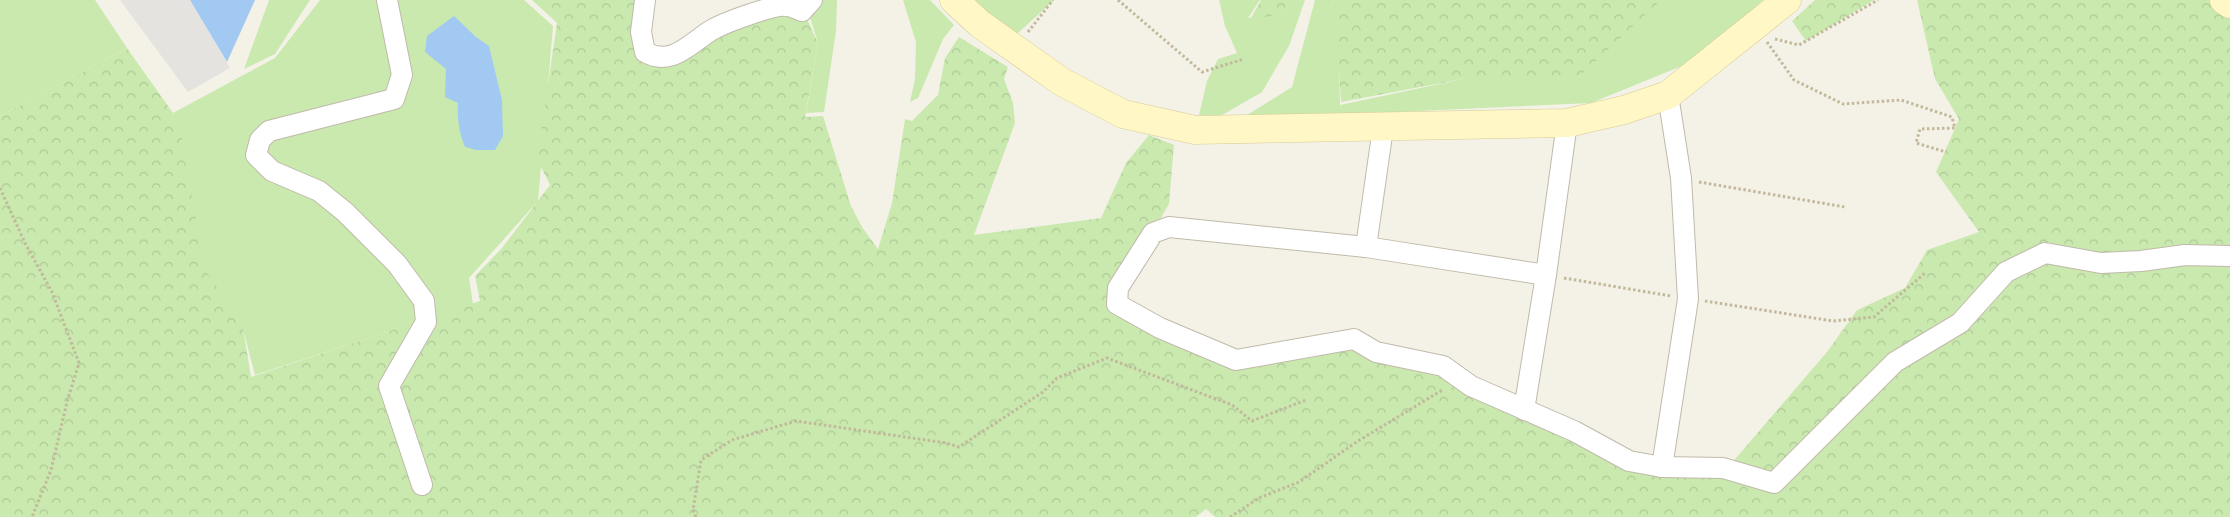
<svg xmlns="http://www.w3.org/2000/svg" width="2230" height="517" font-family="'Archivo Narrow',sans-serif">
<defs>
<pattern id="forest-crowns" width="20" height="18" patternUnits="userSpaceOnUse" patternTransform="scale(1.25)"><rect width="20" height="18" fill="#c9e9af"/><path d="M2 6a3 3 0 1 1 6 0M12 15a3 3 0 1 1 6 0" fill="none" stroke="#aec997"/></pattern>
</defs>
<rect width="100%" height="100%" fill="#f4f2e7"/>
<g fill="#c9e9af">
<polygon points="0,0 95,0 127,48 0,116"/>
<polygon points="269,0 310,0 275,54 244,69"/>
<polygon points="320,0 524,0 553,26 538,201 469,278 473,304 255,375 243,329 203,268 173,113 275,58"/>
<polygon points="816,0 837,0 836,31 824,112 806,113 818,43 808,11"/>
<polygon points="903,0 930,0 954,25 943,39 918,98 910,102 915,79 916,42"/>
<polygon points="970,0 1054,0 1017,34"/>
<polygon points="1219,0 1260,0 1248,18 1281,14 1291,0 1305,0 1289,46 1262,92 1217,118 1199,115 1207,81 1218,59 1237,53 1225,26"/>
<polygon points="1315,0 1338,0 1340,105 1463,79 1577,79 1657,0 1763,0 1699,59 1591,103 1375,113 1236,122 1292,87"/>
</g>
<g fill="url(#forest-crowns)">
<polygon points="532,0 638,0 636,20 662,57 788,6 807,19 818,43 805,117 823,116 851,206 862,227 878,249 892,203 905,119 912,121 938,95 945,58 959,37 1008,67 1004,79 1013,103 1015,123 974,235 1101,218 1126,163 1149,135 1174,145 1169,204 1112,302 1236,360 1350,344 1440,369 1632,467 1724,472 1827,352 1857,310 1905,288 1927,250 1979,232 1936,172 1959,119 1935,79 1917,0 2230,0 2230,517 1215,517 1206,509 1196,517 0,517 0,116 127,48 173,113 185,147 203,267 242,322 251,377 480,301 475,276 502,248 550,185 540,165 539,146 557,23"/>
<polygon points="1261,0 1291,0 1281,14 1250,20"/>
<polygon points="1335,0 1661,0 1577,79 1463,79 1341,102"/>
<polygon points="1815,0 1874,0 1806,41 1792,21"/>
</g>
<polygon fill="#e5e3df" points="120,0 190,0 230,68 188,92"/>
<g fill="#a2c9f2">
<polygon points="190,0 255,0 227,62"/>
<path d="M454 16 476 37 489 46 502 100 503 136 495 150H476L465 147C459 132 457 119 458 103L445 97 446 69 425 52 427 36Z"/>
</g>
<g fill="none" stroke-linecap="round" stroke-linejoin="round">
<defs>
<g id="street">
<polyline points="387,0 402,75 394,99 269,131 260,140 256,155 272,171 319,191 345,212 397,264 424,301 426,322 389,386 422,485"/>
<path d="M645 0 641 32 645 52C671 67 690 44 710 31 723 23 774 4 787 6 792 6 797 9 802 11L812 0"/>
<polyline points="1366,247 1383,128"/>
<polyline points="1546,275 1366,247 1169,227 1153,233 1118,288 1117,304 1160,328 1236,360 1354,339 1376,352 1443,366 1471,386 1574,431 1629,461 1662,467 1723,468 1774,483 1895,362 1960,323 2006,272 2045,253 2101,263 2141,261 2185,255 2230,256"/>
<polyline points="1524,410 1546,275 1567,123"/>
<polyline points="1662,467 1688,299 1681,178 1668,95"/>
</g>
<g id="secondary">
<polyline points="954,0 980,24 1062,82 1123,114 1195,130 1567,123 1624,110 1668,95 1787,0"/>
<polyline points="2224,0 2230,4"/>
</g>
</defs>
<use href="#street" stroke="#c0baaa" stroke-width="22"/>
<use href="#secondary" stroke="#d5cb96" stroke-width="29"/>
<g stroke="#c2b89b" stroke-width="3" stroke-dasharray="2.5 2.5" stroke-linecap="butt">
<polyline points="1118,0 1202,72 1244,59"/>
<polyline points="1028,32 1053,0"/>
<polyline points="1775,39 1799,45 1878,0"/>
<polyline points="1767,42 1794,80 1843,104 1901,100 1952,117 1955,128 1920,129 1916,143 1946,152"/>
<polyline points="1699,182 1845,207"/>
<polyline points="0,188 25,243 52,292 79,363 67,402 51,470 32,517"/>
<polyline points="1564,278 1671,296"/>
<polyline points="1705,301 1833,321 1874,317 1925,273"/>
<polyline points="696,517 693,510 701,460 732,440 796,421 946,443 959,447 1043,392 1057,378 1107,358 1232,405 1252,421 1306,400"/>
<polyline points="1230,517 1259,498 1299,482 1358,441 1444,389"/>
</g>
<use href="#street" stroke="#fff" stroke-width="20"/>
<use href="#secondary" stroke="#fff7c6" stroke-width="28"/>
</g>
</svg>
